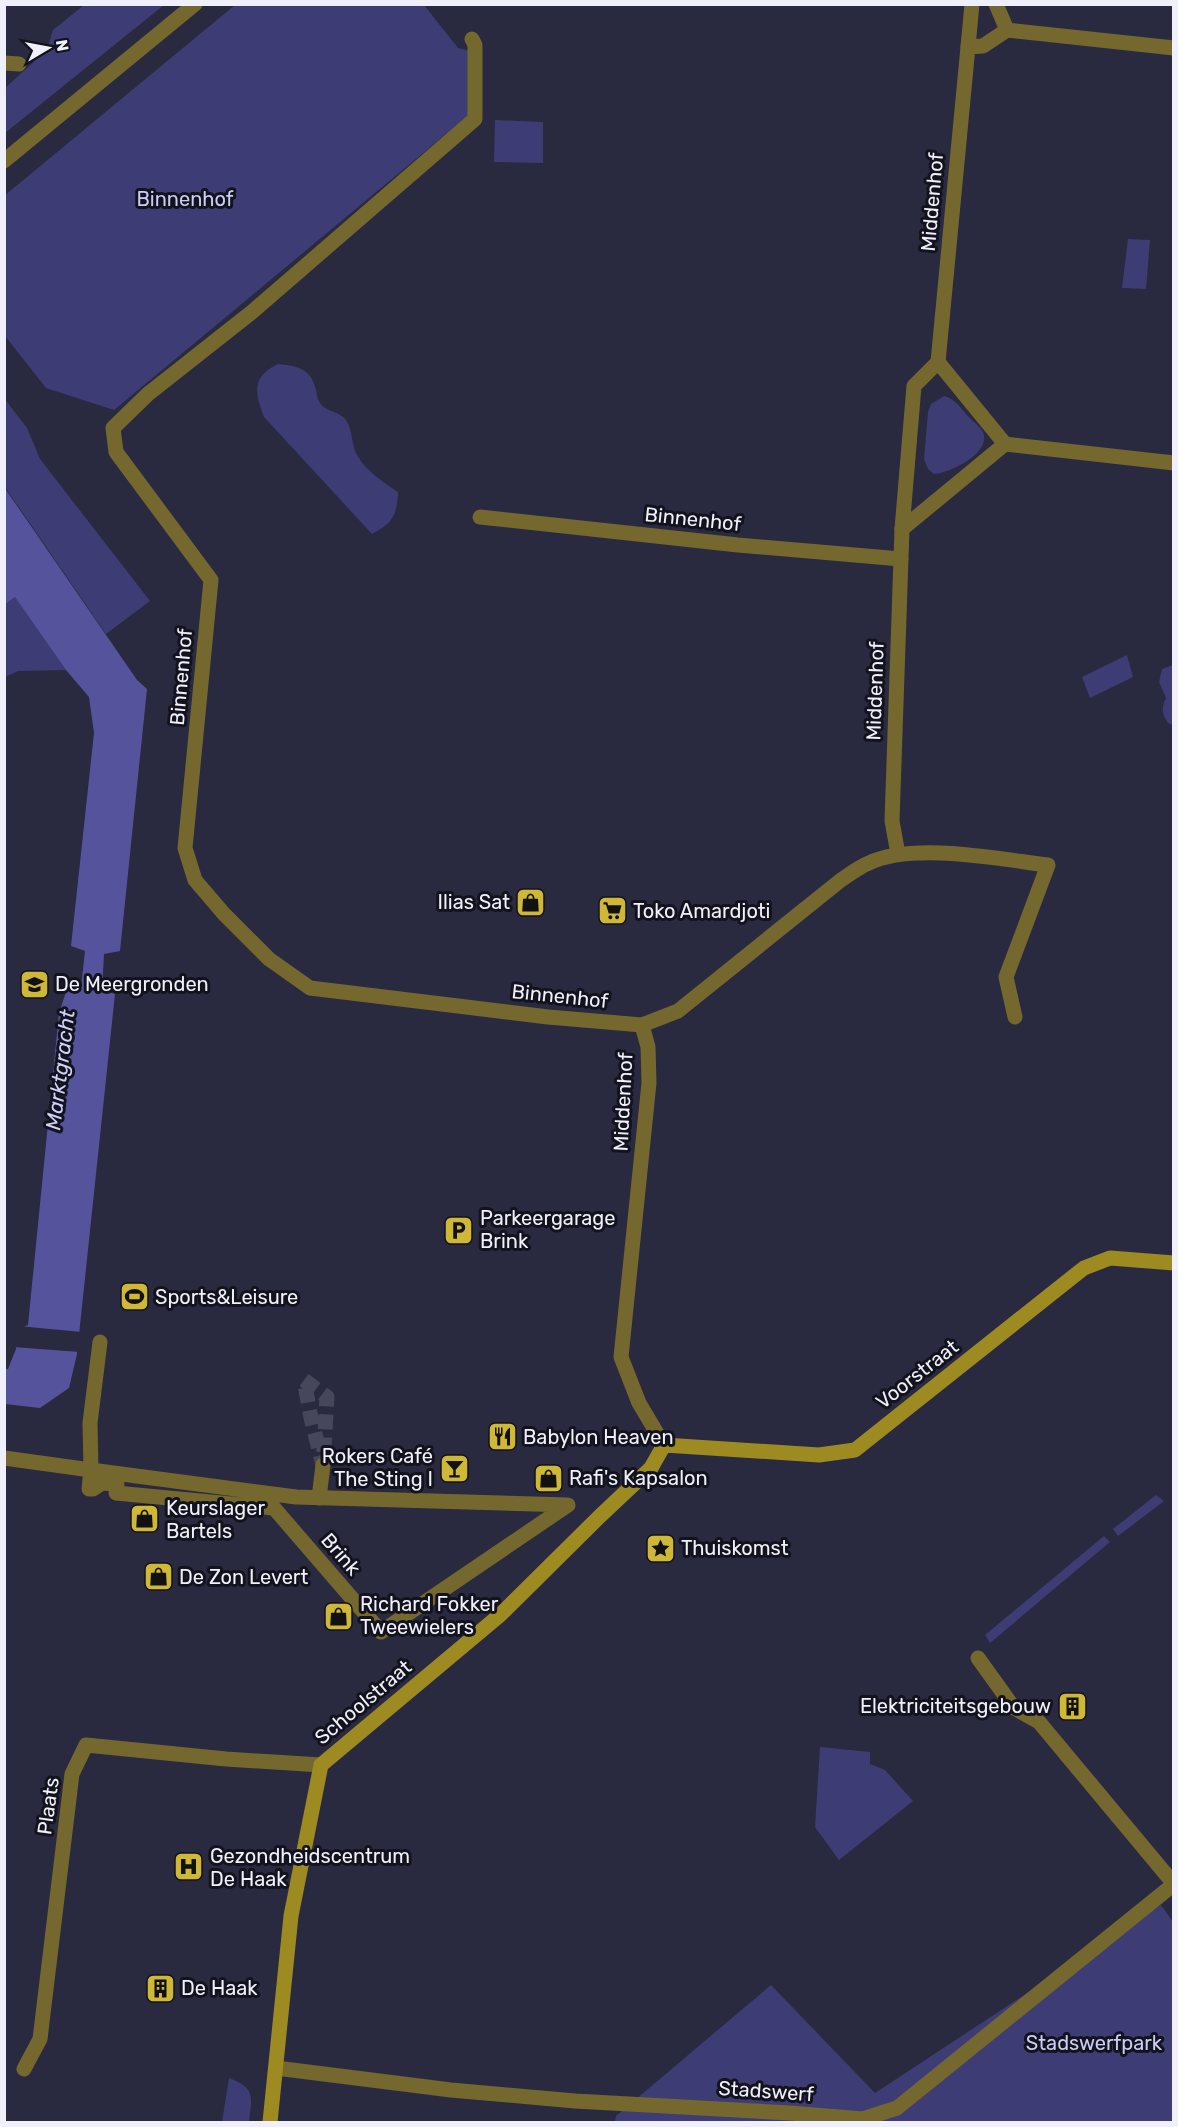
<svg xmlns="http://www.w3.org/2000/svg" width="1178" height="2127" font-family="Rubik,sans-serif">
<rect width="100%" height="100%" fill="#29293f"/>
<g fill="#3e3c75">
<polygon points="84,5 164,5 5,133 5,88 47,50 53,30"/>
<polygon points="235,5 424,5 458,48 471,51 470,114 114,410 46,388 5,336 4,196"/>
<polygon points="495,120 543,122 543,163 494,162"/>
<polygon points="1128,239 1150,240 1146,289 1122,288"/>
<path d="M278 364C297 366 311 368 316 390 317 395 317 398 320 403 326 412 339 411 346 420 353 430 351 444 357 455 366 471 383 482 398 492 397 515 393 523 372 534L264 417C255 393 251 377 278 364Z"/>
<path d="M944 396C955 399 959 406 966 414 971 420 980 426 983 432 992 453 950 473 934 474L928 469 924 459 928 412 931 404Z"/>
<polygon points="4,398 27,428 40,459 150,601 106,634 5,487"/>
<polygon points="15,596 66,670 18,671 5,677 4,604"/>
<polygon points="1127,655 1133,677 1090,698 1082,677"/>
<path d="M1173 665V725L1168 723C1162 714 1161 708 1166 698L1159 682 1162 669Z"/>
<polygon points="1156,1495 1164,1501 1118,1536 1113,1529"/>
<polygon points="1104,1536 1110,1542 990,1643 985,1635"/>
<polygon points="820,1747 870,1752 870,1764 885,1770 913,1801 839,1860 815,1827"/>
<polygon points="1161,1905 1173,1922 1173,2122 615,2122 616,2116 771,1985 875,2093"/>
<path d="M229 2078C256 2088 252 2098 249 2122H222Z"/>
</g>
<polygon fill="#56539d" points="4,487 137,680 147,689 120,951 104,954 102,990 115,994 77,1354 69,1388 40,1408 5,1404 5,1369 8,1369 16,1349 17,1330 28,1325 59,1013 67,989 81,987 85,951 71,946 94,733 89,697 66,670 15,597 5,604"/>
<polygon fill="#29293f" points="18,1326 82,1332 80,1352 13,1347 15,1329"/>
<g fill="none" stroke-linecap="round" stroke-linejoin="round">
<polygon stroke="#47475b" stroke-width="15" stroke-dasharray="15 8" stroke-linecap="butt" points="304,1380 327,1397 323,1465 311,1418"/>
<polyline stroke="#74682e" stroke-width="15" points="4,161 195,4"/>
<g stroke="#74682e" stroke-width="15">
<polyline points="1007,30 1174,48"/>
<polyline points="472,39 475,45 475,119 252,312 148,394 113,428 116,452 211,580 185,848 195,880 224,914 269,959 310,988 548,1017 642,1025"/>
<polyline points="968,47 972,4"/>
<polyline points="4,63 19,64"/>
<polyline points="1005,444 1174,463"/>
<polyline points="480,517 738,545 901,559"/>
<polyline points="902,529 1005,444 938,362"/>
<polyline points="898,854 892,821 902,529 914,386 938,362 968,47 983,46 1007,30 996,4"/>
<path d="M664 1445 639 1403 621 1357 649 1083 648 1047 642 1025 678 1011 841 880C850 874 859 867 869 863 913 842 998 859 1048 865L1006 977 1015 1017"/>
<polyline points="4,1458 91,1470 90,1423 100,1342"/>
<polygon points="91,1470 296,1497 568,1505 381,1632 274,1508 116,1493 117,1484 102,1483 93,1489 89,1489"/>
<polyline points="319,1498 323,1465"/>
<polyline points="276,2068 451,2090 575,2101 790,2113 863,2119 897,2108 1174,1884 1039,1722 1014,1708 978,1658"/>
<polyline points="24,2069 40,2039 72,1774 86,1745 226,1759 321,1765"/>
</g>
<polyline stroke="#9d8a21" stroke-width="15" points="270,2122 291,1916 321,1765 500,1615 599,1517 651,1468 664,1445 819,1455 855,1450 1084,1268 1110,1258 1174,1263"/>
</g>
<defs>
<symbol id="shop-square" viewBox="-11 -11 22 22"><rect x="-9" y="-9" width="18" height="18" rx="4" fill="#d0b837" stroke="#13131d"/><path d="M-5-2.5h2.3a2.7 3.5 0 0 1 5.4 0H5L5.5 6h-11ZM-1.5-2.5h3a1.5 2.3 0 0 0-3 0Z" fill="#111"/></symbol>
<symbol id="supermarket-square" viewBox="-11 -11 22 22"><rect x="-9" y="-9" width="18" height="18" rx="4" fill="#d0b837" stroke="#13131d"/><path d="M-6-5.5h2.5l.6 2H6L4.5 2H-2.5L-4.4-4H-6ZM-1.5 3.2a1.3 1.3 0 1 0 .1 0ZM3 3.2a1.3 1.3 0 1 0 .1 0Z" fill="#111"/></symbol>
<symbol id="school-square" viewBox="-11 -11 22 22"><rect x="-9" y="-9" width="18" height="18" rx="4" fill="#d0b837" stroke="#13131d"/><path d="M0-5L7-2L0 1L-7-2ZM-4 1L0 2.5L4 1V4Q0 6-4 4Z" fill="#111"/></symbol>
<symbol id="parking-square" viewBox="-11 -11 22 22"><rect x="-9" y="-9" width="18" height="18" rx="4" fill="#d0b837" stroke="#13131d"/><path d="M-3.5-5.5H1a3.5 3.5 0 0 1 0 7H-1V5.5H-3.5ZM-1-3.4V-.6H.8a1.4 1.4 0 0 0 0-2.8Z" fill="#111"/></symbol>
<symbol id="stadium-square" viewBox="-11 -11 22 22"><rect x="-9" y="-9" width="18" height="18" rx="4" fill="#d0b837" stroke="#13131d"/><path d="M0-5a6.5 5 0 1 0 0 10a6.5 5 0 1 0 0-10ZM-3.5-1.8h7v3.6h-7Z" fill="#111"/></symbol>
<symbol id="restaurant-square" viewBox="-11 -11 22 22"><rect x="-9" y="-9" width="18" height="18" rx="4" fill="#d0b837" stroke="#13131d"/><path d="M-5-6h1v4h1v-4h1v4h1v-4h1v5L-1.5 .5V6h-2V.5L-5-1ZM5-6V6H3V1.5H1.5Q1.5-4 5-6Z" fill="#111"/></symbol>
<symbol id="bar-square" viewBox="-11 -11 22 22"><rect x="-9" y="-9" width="18" height="18" rx="4" fill="#d0b837" stroke="#13131d"/><path d="M-6-5H6L.8 .8V4.5H3.5V6h-7V4.5H-.8V.8Z" fill="#111"/></symbol>
<symbol id="sight-square" viewBox="-11 -11 22 22"><rect x="-9" y="-9" width="18" height="18" rx="4" fill="#d0b837" stroke="#13131d"/><path d="M0-6L1.8-2.2L6-1.7L2.9 1.2L3.7 5.4L0 3.3L-3.7 5.4L-2.9 1.2L-6-1.7L-1.8-2.2Z" fill="#111"/></symbol>
<symbol id="building-square" viewBox="-11 -11 22 22"><rect x="-9" y="-9" width="18" height="18" rx="4" fill="#d0b837" stroke="#13131d"/><path d="M-4-6H4V6H1V3H-1V6H-4ZM-2.5-4.3h1.7v1.8h-1.7ZM.8-4.3h1.7v1.8H.8ZM-2.5-1h1.7V.8h-1.7ZM.8-1h1.7V.8H.8Z" fill="#111"/></symbol>
<symbol id="hospital-square" viewBox="-11 -11 22 22"><rect x="-9" y="-9" width="18" height="18" rx="4" fill="#d0b837" stroke="#13131d"/><path d="M-5-5h3v3.5h4V-5h3V5h-3V1.5h-4V5h-3Z" fill="#111"/></symbol>
</defs>
<g fill-rule="evenodd">
<use href="#shop-square" x="514" y="886" width="33" height="33"/>
<use href="#supermarket-square" x="596" y="894" width="33" height="33"/>
<use href="#school-square" x="18" y="968" width="33" height="33"/>
<use href="#parking-square" x="442" y="1214" width="33" height="33"/>
<use href="#stadium-square" x="118" y="1280" width="33" height="33"/>
<use href="#restaurant-square" x="486" y="1420" width="33" height="33"/>
<use href="#bar-square" x="438" y="1452" width="33" height="33"/>
<use href="#shop-square" x="532" y="1462" width="33" height="33"/>
<use href="#shop-square" x="128" y="1502" width="33" height="33"/>
<use href="#sight-square" x="644" y="1532" width="33" height="33"/>
<use href="#shop-square" x="142" y="1560" width="33" height="33"/>
<use href="#shop-square" x="322" y="1600" width="33" height="33"/>
<use href="#building-square" x="1056" y="1690" width="33" height="33"/>
<use href="#hospital-square" x="172" y="1850" width="33" height="33"/>
<use href="#building-square" x="144" y="1972" width="33" height="33"/>
</g>
<g text-anchor="middle" dominant-baseline="central" stroke-width="6" stroke-linejoin="round" paint-order="stroke">
<g font-size="20" fill="#cbcdf7" stroke="#13131d">
<text x="185" y="199">Binnenhof</text>
<text x="1094" y="2043">Stadswerfpark</text>
</g>
<g font-size="20" fill="#f0f0fc" stroke="#13131d">
<text transform="translate(932 202) rotate(-85)">Middenhof</text>
<text transform="translate(693 519) rotate(6)">Binnenhof</text>
<text transform="translate(181 677) rotate(-85)">Binnenhof</text>
<text transform="translate(875 691) rotate(-88)">Middenhof</text>
<text transform="translate(560 996) rotate(6)">Binnenhof</text>
<text transform="translate(623 1102) rotate(-87)">Middenhof</text>
<text transform="translate(917 1374) rotate(-38)">Voorstraat</text>
<text transform="translate(341 1554) rotate(49)">Brink</text>
<text transform="translate(363 1702) rotate(-40)">Schoolstraat</text>
<text transform="translate(48 1806) rotate(-82)">Plaats</text>
<text transform="translate(766 2091) rotate(4)">Stadswerf</text>
</g>
<g font-size="20" fill="#f0f0fc" stroke="#13131d" text-anchor="start">
<text x="510" y="902" text-anchor="end">Ilias Sat</text>
<text x="633" y="911">Toko Amardjoti</text>
<text x="55" y="984">De Meergronden</text>
<text x="480" y="1218">Parkeergarage<tspan x="480" dy="23">Brink</tspan></text>
<text x="155" y="1297">Sports&amp;Leisure</text>
<text x="523" y="1437">Babylon Heaven</text>
<text x="433" y="1456" text-anchor="end">Rokers Café<tspan x="433" dy="23">The Sting I</tspan></text>
<text x="569" y="1478">Rafi's Kapsalon</text>
<text x="166" y="1508">Keurslager<tspan x="166" dy="23">Bartels</tspan></text>
<text x="681" y="1548">Thuiskomst</text>
<text x="179" y="1577">De Zon Levert</text>
<text x="360" y="1604">Richard Fokker<tspan x="360" dy="23">Tweewielers</tspan></text>
<text x="1051" y="1706" text-anchor="end">Elektriciteitsgebouw</text>
<text x="210" y="1856">Gezondheidscentrum<tspan x="210" dy="23">De Haak</tspan></text>
<text x="181" y="1988">De Haak</text>
</g>
<g font-size="21" font-style="italic" fill="#d0d2fc" stroke="#13131d">
<text transform="translate(60 1070) rotate(-83)">Marktgracht</text>
</g>
</g>
<rect width="1178" height="2127" fill="none" stroke="#f0f0fc" stroke-width="12"/>
<g transform="translate(48 48) rotate(80)" stroke="#13131d" stroke-width="4.5" paint-order="stroke">
<path d="M0-4.5L10 22L0 15L-10 22Z" fill="#f0f0fc"/>
<text y="-9" font-size="16" font-weight="bold" text-anchor="middle" fill="#f0f0fc">N</text>
</g>
</svg>
